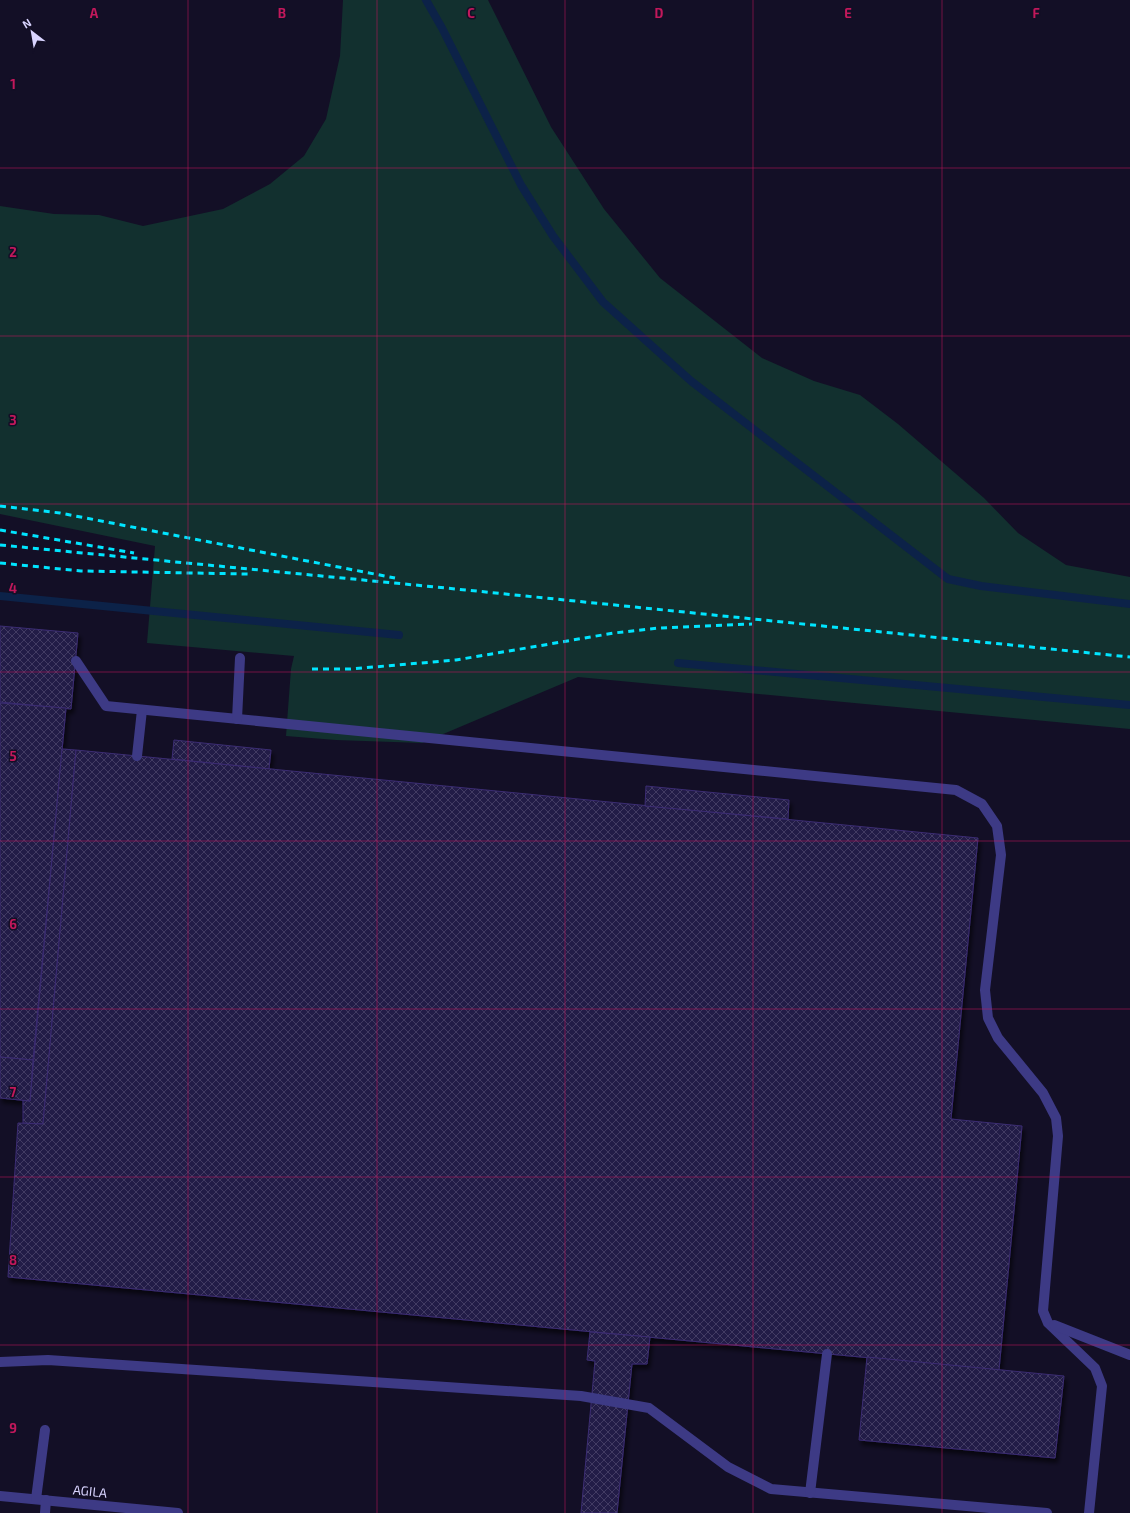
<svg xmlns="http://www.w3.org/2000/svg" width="1130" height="1513" font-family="'Exo 2',sans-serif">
<defs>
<pattern id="building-cross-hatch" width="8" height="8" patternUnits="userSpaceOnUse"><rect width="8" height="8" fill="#241b47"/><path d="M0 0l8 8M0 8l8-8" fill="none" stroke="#433b63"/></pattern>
<filter id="shadow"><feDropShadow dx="2.5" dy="4.5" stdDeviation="2" flood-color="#0009"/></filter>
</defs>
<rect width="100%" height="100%" fill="#130f26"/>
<polygon fill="#12302f" points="343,0 488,0 551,127 604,209 660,278 762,358 814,381 860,395 898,424 984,498 1018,533 1066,565 1130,577 1130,729 578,677 422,743 336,740 286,736 291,669 294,656 147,643 155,546 0,514 0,206 54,214 99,215 143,226 223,209 270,184 304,156 326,119 340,56"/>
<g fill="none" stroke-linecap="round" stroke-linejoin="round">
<g stroke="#0c2248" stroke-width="8">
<polyline points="426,0 442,28 521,185 553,236 603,302 691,381 948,579 981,586 1130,604"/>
<polyline points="0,596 399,635"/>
<polyline points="678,663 1130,705"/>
</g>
</g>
<g fill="url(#building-cross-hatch)" stroke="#3b2d73" filter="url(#shadow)">
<polygon points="0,626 78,633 71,709 0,702"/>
<polygon points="0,703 66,708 33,1060 0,1057"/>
<polygon points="174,740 271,750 269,769 172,759"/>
<polygon points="62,749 76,750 43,1124 23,1123 23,1100 30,1101"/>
<polygon points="76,750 978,838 951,1119 1022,1126 999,1370 8,1277 18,1123 43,1124"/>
<polygon points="646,786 789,800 788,819 645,806"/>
<polygon points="0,1057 33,1060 30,1101 0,1098"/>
<polygon points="590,1332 650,1337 647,1364 632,1364 617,1513 581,1513 595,1361 587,1360"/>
<polygon points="867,1357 1064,1376 1055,1458 859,1440"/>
</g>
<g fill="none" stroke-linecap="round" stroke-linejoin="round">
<g stroke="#3d3a85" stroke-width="10">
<polyline points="76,661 106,706 956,790 982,804 997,826 1001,855 985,990 988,1018 998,1038 1043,1093 1056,1118 1058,1136 1043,1311 1048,1323 1095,1368 1102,1386 1089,1513"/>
<polyline points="237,719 240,658"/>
<polyline points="137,756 142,710"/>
<polyline points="1054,1325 1130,1355"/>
<polyline points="0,1362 48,1360 581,1396 649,1408 728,1467 771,1489 1047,1513"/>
<polyline points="810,1493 827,1354"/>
<polyline points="0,1496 178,1513"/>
<polyline points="36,1499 45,1430"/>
<polyline points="45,1513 46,1500"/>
</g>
<g stroke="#00e5ff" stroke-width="3" stroke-dasharray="6 5" stroke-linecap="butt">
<polyline points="0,506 60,513 395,578"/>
<polyline points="0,530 134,553"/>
<polyline points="0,545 446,588 1130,657"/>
<polyline points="0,563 81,571 248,574"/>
<polyline points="312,669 350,669 456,660 614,633 659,628 752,624"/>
</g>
</g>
<path fill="none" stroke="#c2185b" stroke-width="1" stroke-opacity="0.55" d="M188 0V1513M377 0V1513M565 0V1513M753 0V1513M942 0V1513M0 168H1130M0 336H1130M0 504H1130M0 672H1130M0 841H1130M0 1009H1130M0 1177H1130M0 1345H1130"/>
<g text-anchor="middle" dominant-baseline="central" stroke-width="3" stroke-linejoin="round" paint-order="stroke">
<g font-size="13" fill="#d9d4ff" stroke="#130f26">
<text transform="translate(90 1491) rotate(6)">AGILA</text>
</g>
</g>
<g font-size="13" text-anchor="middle" font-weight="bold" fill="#c2185b" stroke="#130f26" stroke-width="3" stroke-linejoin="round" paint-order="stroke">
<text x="94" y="18">A</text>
<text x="282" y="18">B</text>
<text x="471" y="18">C</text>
<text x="659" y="18">D</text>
<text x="848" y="18">E</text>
<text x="1036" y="18">F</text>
<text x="13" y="89">1</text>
<text x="13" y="257">2</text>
<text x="13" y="425">3</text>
<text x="13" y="593">4</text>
<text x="13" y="761">5</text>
<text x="13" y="929">6</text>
<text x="13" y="1097">7</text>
<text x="13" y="1265">8</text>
<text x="13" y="1433">9</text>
</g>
<g transform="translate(32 32) rotate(329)" stroke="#130f26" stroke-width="3" paint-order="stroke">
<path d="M0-3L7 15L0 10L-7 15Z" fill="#d9d4ff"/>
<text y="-6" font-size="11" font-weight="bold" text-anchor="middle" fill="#d9d4ff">N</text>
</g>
</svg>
